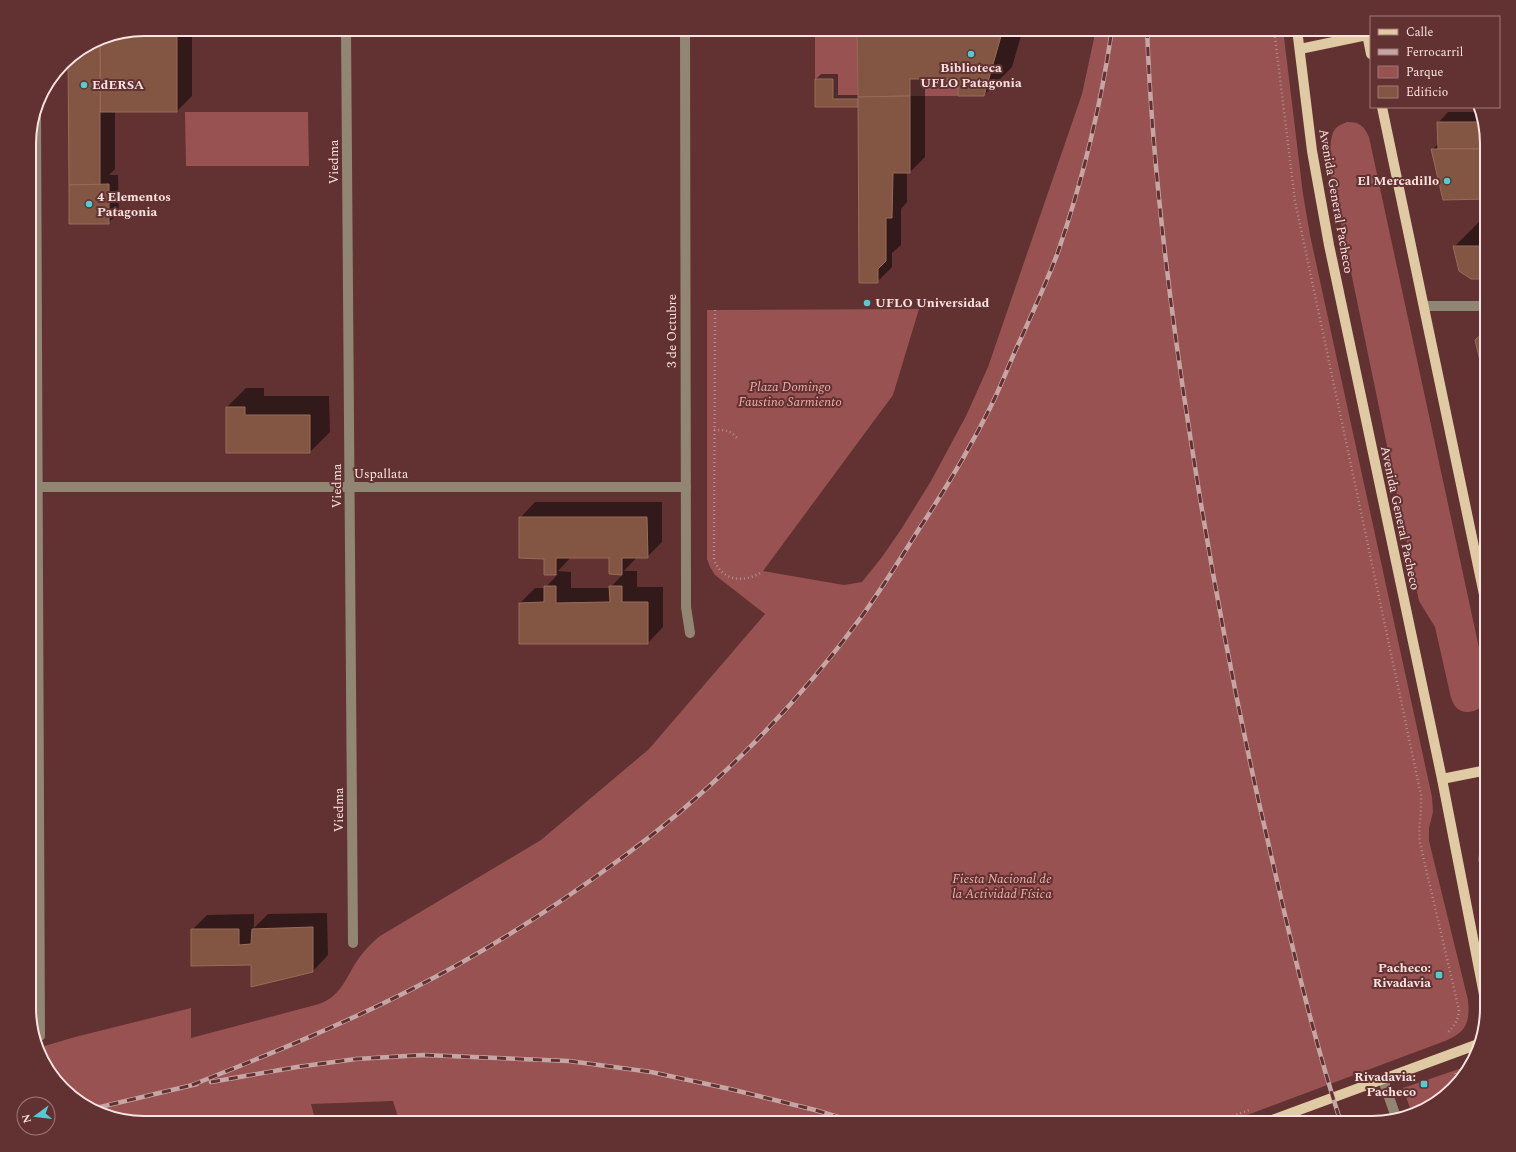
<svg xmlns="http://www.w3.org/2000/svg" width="1516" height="1152" font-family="Spectral,serif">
<rect width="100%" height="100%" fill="#613231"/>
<g fill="#975251">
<polygon points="815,29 857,29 858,99 833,99 833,79 815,79"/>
<path d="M1096 29H1283L1303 194 1310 235 1432 797 1433 812 1429 828V841L1468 1000C1470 1022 1467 1032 1445 1041L1226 1123H532L398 1117 393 1101 311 1104 316 1123H144L107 1117 74 1099 41 1059 38 1048 75 1037 191 1008V1038L319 1004C340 996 344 982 355 964 362 953 370 944 380 936L541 840 649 749 765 614 715 575 710 567 707 559V310L919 309 893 395 763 571 844 585 862 582 882 557 902 528 931 481 966 416 988 367 1082 94Z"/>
<polygon points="910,79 928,79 928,86 939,86 940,79 958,79 958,96 910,96"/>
<polygon points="185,112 308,112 309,166 186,166"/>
<path d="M1347 122C1360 122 1364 126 1369 137L1487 685C1487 689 1488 694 1487 698 1485 710 1466 716 1458 709 1454 706 1453 702 1451 698L1435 627 1419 601 1331 175C1330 164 1328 136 1336 128 1339 125 1343 124 1347 122Z"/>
<path d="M1487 843V902L1478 859C1479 852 1481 848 1487 843Z"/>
<polygon points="1462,1068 1469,1068 1463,1078 1423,1111 1412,1114 1403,1088"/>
</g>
<g fill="#0007" fill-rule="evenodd">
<polygon points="144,29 192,29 192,96 177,111 115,111 115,169 109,175 118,175 119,213 108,223 70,223 69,57 100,38"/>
<polygon points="858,29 1023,29 1012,67 984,95 959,78 946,78 939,85 929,78 925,80 925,157 910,172 907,172 907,202 901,209 901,245 892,253 892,267 877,282 859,106 816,106 816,79 821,74 838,74 838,95 859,95"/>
<polygon points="1448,112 1480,112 1487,144 1487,198 1432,150 1439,143 1438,123"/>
<polygon points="1482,219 1487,219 1487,278 1454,247"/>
<polygon points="29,224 30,260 29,260"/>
<polygon points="246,388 264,388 264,396 329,396 330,432 310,452 227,407"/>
<path d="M535 502H662V542L647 557H637L624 571H637V587H663V627L648 643H520V603L535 588H545L558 574H545V558L520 518ZM571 557H610V573L623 574 610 588H571V572L558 571Z"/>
<polygon points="327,913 328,955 313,971 251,964 192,930 207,915 254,914 254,928 268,914"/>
</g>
<g fill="#835543" stroke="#9b6b59">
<polygon points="144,29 177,29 177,112 100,112 100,38"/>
<polygon points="857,29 1003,29 984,96 958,96 958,79 940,79 940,86 928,86 928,79 910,79 910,96 858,97"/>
<polygon points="100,38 100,185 69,185 68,58"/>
<polygon points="815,79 833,79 833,99 858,99 858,107 815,107"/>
<polygon points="910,96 910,173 893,173 892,218 886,218 886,261 878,269 878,283 859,283 858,97"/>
<polygon points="1437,122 1482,122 1487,149 1438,149"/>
<polygon points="1431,149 1487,149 1487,199 1443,200"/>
<polygon points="109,184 109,224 69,224 69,185"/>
<polygon points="1453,246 1487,246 1487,279 1471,279 1459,271"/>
<polygon points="1483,333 1487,333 1487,390 1475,340"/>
<polygon points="226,407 245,407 245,415 310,415 310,453 226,453"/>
<polygon points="519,517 647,517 648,558 622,558 622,575 609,574 609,558 556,558 556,575 544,575 544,559 519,558"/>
<polygon points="544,586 556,586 556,603 610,602 609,586 622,586 622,602 648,602 648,644 519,644 519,603 544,602"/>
<polygon points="313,927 313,972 251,987 251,965 191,966 191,929 239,929 239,945 251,944 252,929"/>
</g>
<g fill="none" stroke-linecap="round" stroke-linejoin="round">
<g stroke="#b08d8c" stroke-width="2.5" stroke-dasharray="1 3" stroke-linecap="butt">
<path d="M1274 29 1295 201 1421 795C1422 811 1418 827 1420 843L1459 1010C1458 1020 1455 1026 1447 1033"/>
<path d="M715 310 714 559C722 582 744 583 762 572"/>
<path d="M714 430C725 430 730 430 738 439"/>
<polyline points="1455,1073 1459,1081"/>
<polyline points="1214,1123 1249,1110"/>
</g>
<g stroke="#918673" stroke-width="10">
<polyline points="346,29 353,943"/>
<polyline points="685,29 686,579 686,607 690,633"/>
<polyline points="36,110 40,1036"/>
<polyline points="1424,306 1487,306"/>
<polyline points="29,487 686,487"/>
<polyline points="1383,1080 1396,1117"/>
</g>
<g stroke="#e0caa3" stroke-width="10">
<polyline points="1297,29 1312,151 1329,245 1442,779 1487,1010"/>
<polyline points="1366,29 1371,54"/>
<polyline points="1300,49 1367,35"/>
<polyline points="1382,107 1487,609"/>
<polyline points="1442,779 1487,770"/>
<polyline points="1264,1123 1481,1043"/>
</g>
<defs>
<g id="rail">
<path d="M1147 29C1152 165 1169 301 1190 435 1209 559 1232 681 1259 803 1284 910 1307 1018 1341 1123"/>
<polyline points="211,1082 297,1067 356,1059 424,1055 569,1061 651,1072 730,1089 815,1110 858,1123"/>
<path d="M192 1085C268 1055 344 1024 416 987 489 950 558 905 623 857 712 792 797 705 862 616 882 588 901 558 919 529 945 490 969 450 990 408 1000 388 1008 367 1017 347 1031 316 1046 284 1058 252 1083 179 1101 105 1112 29"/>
<polyline points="92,1109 197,1084"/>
</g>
</defs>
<use href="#rail" stroke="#c6a6a4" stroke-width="4.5"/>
<use href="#rail" stroke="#613231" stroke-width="3" stroke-dasharray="9" stroke-linecap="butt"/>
</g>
<g fill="#51ccd4" stroke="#613231" stroke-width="1.5">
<circle cx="971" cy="54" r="4"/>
<circle cx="84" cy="85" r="4"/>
<circle cx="1447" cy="181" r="4"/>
<circle cx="89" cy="204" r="4"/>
<circle cx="867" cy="303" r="4"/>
<rect x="1435" y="971" width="8" height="8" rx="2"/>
<rect x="1420" y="1080" width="8" height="8" rx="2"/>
</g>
<g text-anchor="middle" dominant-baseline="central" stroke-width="4" stroke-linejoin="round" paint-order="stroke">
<g font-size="13" font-weight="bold" fill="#fce4e2" stroke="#613231" text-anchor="start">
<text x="971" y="68" text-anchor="middle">Biblioteca<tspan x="971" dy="15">UFLO Patagonia</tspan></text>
<text x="92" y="85">EdERSA</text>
<text x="1439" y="181" text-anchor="end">El Mercadillo</text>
<text x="97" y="197">4 Elementos<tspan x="97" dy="15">Patagonia</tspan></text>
<text x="875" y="303">UFLO Universidad</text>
<text x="1431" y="968" text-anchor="end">Pacheco:<tspan x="1431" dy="15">Rivadavia</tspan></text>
<text x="1416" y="1077" text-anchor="end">Rivadavia:<tspan x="1416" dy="15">Pacheco</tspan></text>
</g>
<g font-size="13" fill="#fce4e2" stroke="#613231">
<text transform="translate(334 162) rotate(-90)">Viedma</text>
<text transform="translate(1336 201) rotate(80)">Avenida General Pacheco</text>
<text transform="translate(672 331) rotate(-90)">3 de Octubre</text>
<text x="381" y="474">Uspallata</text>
<text transform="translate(337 486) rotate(-90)">Viedma</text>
<text transform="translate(1400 518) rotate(78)">Avenida General Pacheco</text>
<text transform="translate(339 810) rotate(-90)">Viedma</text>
</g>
<g font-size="13" font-style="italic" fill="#f1adaa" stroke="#613231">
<text x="790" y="387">Plaza Domingo<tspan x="790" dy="15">Faustino Sarmiento</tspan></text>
<text x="1002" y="879">Fiesta Nacional de<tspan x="1002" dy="15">la Actividad Física</tspan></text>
</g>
</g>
<path d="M0 0H1516V1152H0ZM144 36H1372A108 108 0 0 1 1480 144V1008A108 108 0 0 1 1372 1116H144A108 108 0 0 1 36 1008V144A108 108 0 0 1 144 36Z" fill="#613231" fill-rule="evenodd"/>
<path fill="none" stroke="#fce4e2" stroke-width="2" d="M144 36H1372A108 108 0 0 1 1480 144V1008A108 108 0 0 1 1372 1116H144A108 108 0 0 1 36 1008V144A108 108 0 0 1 144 36Z"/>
<rect x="1370" y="16" width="130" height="92" fill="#613231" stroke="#9f7978"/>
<rect x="1378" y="29" width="20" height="6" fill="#e0caa3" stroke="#9f7978"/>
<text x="1406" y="36" font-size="12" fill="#fce4e2">Calle</text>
<rect x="1378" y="49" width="20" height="6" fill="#c6a6a4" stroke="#9f7978"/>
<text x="1406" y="56" font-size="12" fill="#fce4e2">Ferrocarril</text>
<rect x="1378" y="66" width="20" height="12" fill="#975251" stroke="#9f7978"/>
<text x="1406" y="76" font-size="12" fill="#fce4e2">Parque</text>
<rect x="1378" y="86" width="20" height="12" fill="#835543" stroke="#9f7978"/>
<text x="1406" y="96" font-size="12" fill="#fce4e2">Edificio</text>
<g transform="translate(36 1116) rotate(255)"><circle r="19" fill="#613231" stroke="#9f7978"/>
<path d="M0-3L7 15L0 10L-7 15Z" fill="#51ccd4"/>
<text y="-6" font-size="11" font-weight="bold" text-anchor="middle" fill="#fce4e2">N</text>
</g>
</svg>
